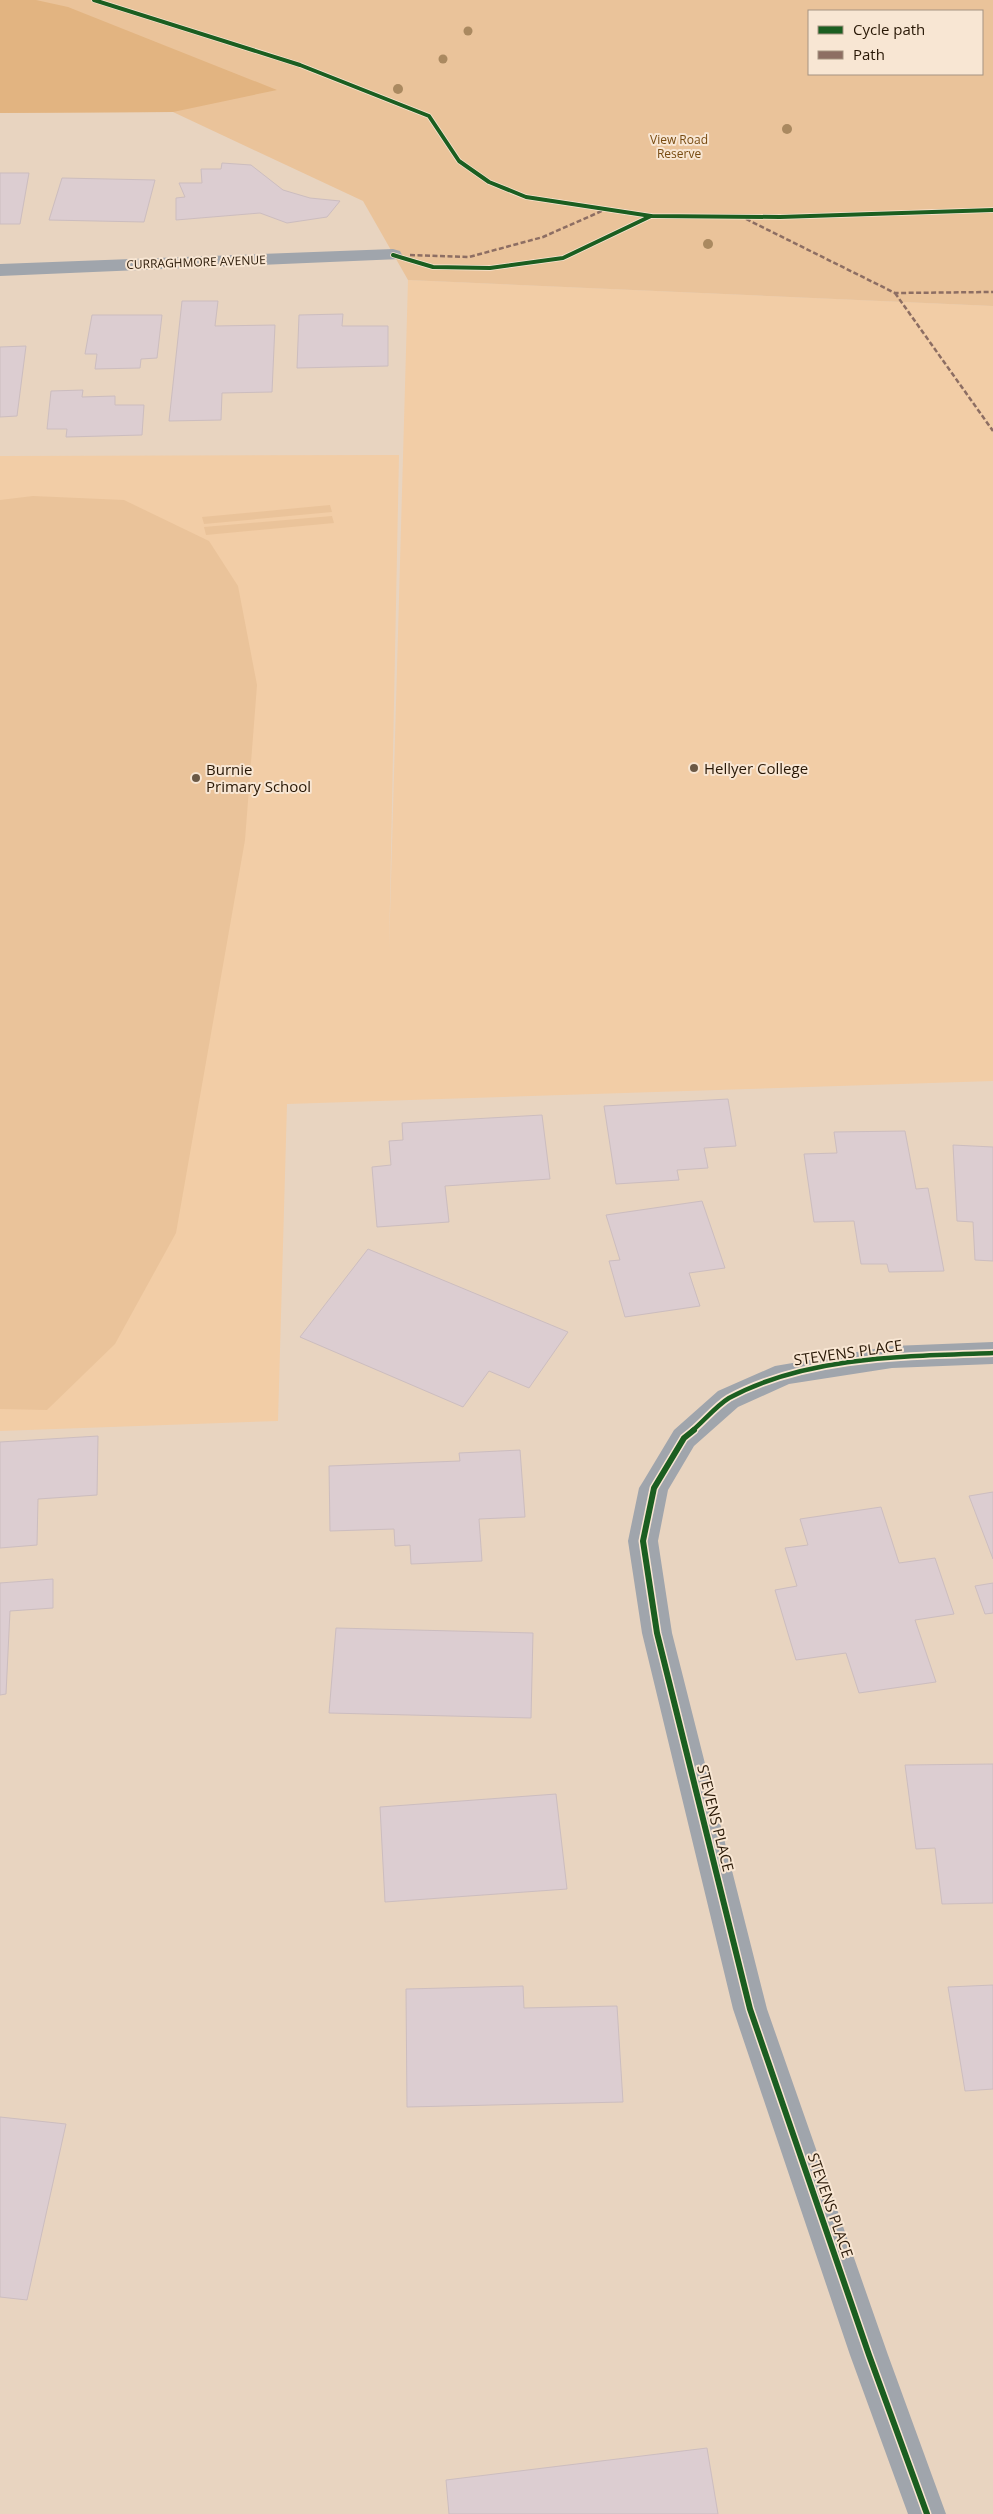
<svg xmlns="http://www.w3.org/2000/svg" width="993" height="2514" font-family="'Open Sans',sans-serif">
<rect width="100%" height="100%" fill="#e8d4c0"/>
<polygon fill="#f2cda6" points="408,280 993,306 993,1081 287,1104 278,1421 0,1431 0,456 399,455 389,951"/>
<g fill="#eac39a" fill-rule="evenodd">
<path d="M0 0H993V306L408 280 363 201 173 112 0 113ZM809 11H982V74H809Z"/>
<polygon points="33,496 124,500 209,541 238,586 257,685 245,840 176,1233 115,1344 47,1410 0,1409 0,500"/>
<polygon points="330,505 332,512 204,524 202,517"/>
<polygon points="332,516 334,523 206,535 204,527"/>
</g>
<polygon fill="#e2b481" points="0,0 36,0 68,7 277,90 173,112 0,113"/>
<g fill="#dccdd1" stroke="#ccbdbf">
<polygon points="222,163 251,165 283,190 310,198 340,201 327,217 287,223 260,213 176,220 176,198 185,197 179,183 202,183 201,169 221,169"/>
<polygon points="0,173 29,173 20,224 0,224"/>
<polygon points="62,178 155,180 144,222 49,220"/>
<polygon points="182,301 218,301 215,326 275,325 272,392 222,393 221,420 169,421"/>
<polygon points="343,314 342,326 388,326 388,366 297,368 299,315"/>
<polygon points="92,315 162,315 157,358 141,359 140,368 95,369 97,354 85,354"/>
<polygon points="26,346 17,416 0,417 0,347"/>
<polygon points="83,390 82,397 115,396 115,405 144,405 142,435 66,437 67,429 47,429 51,391"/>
<polygon points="728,1099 736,1146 704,1148 708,1168 677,1170 679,1180 616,1184 604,1106"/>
<polygon points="542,1115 550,1179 445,1186 449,1222 377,1227 372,1167 391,1165 389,1141 403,1140 402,1123"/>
<polygon points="905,1131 916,1189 928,1188 944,1271 889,1272 887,1264 861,1264 854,1221 814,1222 804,1154 837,1153 834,1132"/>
<polygon points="953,1145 993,1147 993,1261 975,1260 973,1222 957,1221"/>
<polygon points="702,1201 725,1268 689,1273 700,1306 625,1317 609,1261 620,1260 606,1215"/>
<polygon points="368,1249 568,1332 529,1388 489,1371 463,1407 300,1337"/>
<polygon points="98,1436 97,1495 38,1499 37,1545 0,1548 0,1442"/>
<polygon points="520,1450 525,1517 479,1519 482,1561 411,1564 410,1545 395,1546 394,1529 330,1531 329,1466 460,1461 459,1453"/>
<polygon points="993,1492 993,1559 969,1496"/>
<polygon points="881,1507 899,1563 935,1558 954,1614 915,1620 936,1682 859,1693 846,1653 796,1660 775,1590 797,1586 785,1548 808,1545 800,1519"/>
<polygon points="53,1579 53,1608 10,1611 6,1694 0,1695 0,1583"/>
<polygon points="993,1583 993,1613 985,1614 975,1586"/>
<polygon points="336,1628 533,1633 531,1718 329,1713"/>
<polygon points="993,1764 993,1903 942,1904 935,1848 916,1849 905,1765"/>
<polygon points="556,1794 567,1889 385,1902 380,1807"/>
<polygon points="993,1985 993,2089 965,2091 948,1987"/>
<polygon points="523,1986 524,2008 617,2006 623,2102 407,2107 406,1989"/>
<polygon points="0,2117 66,2124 27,2300 0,2297"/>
<polygon points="707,2448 718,2514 449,2514 446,2480"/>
</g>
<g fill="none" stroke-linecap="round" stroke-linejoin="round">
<g fill="#a0a5ac" fill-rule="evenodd">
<polygon points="393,249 400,251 402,255 400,259 0,276 0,264"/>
<polygon points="993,1342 993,1364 892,1368 789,1384 738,1407 694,1446 668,1490 658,1541 672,1633 767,2009 888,2355 946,2514 908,2514 850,2355 733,2009 642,1633 628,1541 639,1488 644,1480 674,1430 718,1391 775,1366 892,1346"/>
</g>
<g stroke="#8d6e63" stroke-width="2.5" stroke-dasharray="5 2.5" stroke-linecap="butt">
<polyline points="746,219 895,293 993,292"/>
<polyline points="410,255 469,257 543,237 604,210"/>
<polyline points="895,293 993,431"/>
</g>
<defs>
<g id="cycleway-far2">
<polyline points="94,0 300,65 429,116 459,161 489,182 526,197 651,216 780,217 993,210"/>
<polyline points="393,255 433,267 490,268 563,258 651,216"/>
</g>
<path id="cycleway-far1" d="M692 1431C704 1421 716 1406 729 1398 806 1356 908 1356 993 1353"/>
<polyline id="cycleway" points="694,1430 684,1438 654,1488 643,1541 657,1633 750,2009 869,2355 927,2514"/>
</defs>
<use href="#cycleway-far2" stroke="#f8e6d3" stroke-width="5.5"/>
<use href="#cycleway-far1" stroke="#f8e6d3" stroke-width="8"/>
<use href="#cycleway" stroke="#f8e6d3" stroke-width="9"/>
<use href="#cycleway-far2" stroke="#1b5e20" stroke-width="4"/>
<use href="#cycleway-far1" stroke="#1b5e20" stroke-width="4.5"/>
<use href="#cycleway" stroke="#1b5e20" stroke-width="6"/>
</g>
<g fill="#aa8960">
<circle cx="468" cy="31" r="4.5"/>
<circle cx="443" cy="59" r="4.5"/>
<circle cx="398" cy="89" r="5"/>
<circle cx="787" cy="129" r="5"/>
<circle cx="708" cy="244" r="5"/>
</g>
<g fill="#6b5946" stroke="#f8e6d3" stroke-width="2">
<circle cx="694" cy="768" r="5"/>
<circle cx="196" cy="778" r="5"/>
</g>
<g text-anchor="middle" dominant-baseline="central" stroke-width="4" stroke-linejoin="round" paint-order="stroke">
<g font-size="12" fill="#784b11" stroke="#f8e6d3">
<text x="679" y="139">View Road<tspan x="679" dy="14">Reserve</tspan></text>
</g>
<g font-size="12" fill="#281705" stroke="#f8e6d3">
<text transform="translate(196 262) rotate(-2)">CURRAGHMORE AVENUE</text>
</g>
<g font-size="15" fill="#281705" stroke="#f8e6d3" text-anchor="start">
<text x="704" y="768">Hellyer College</text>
<text x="206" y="769">Burnie<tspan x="206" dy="17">Primary School</tspan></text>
</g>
<g font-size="15" fill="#281705" stroke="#f8e6d3">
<text transform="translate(848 1352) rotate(-8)">STEVENS PLACE</text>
<text transform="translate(716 1818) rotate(76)">STEVENS PLACE</text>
<text transform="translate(831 2205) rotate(71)">STEVENS PLACE</text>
</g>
</g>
<rect x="808" y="10" width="175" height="65" fill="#f8e6d3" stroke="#a59381"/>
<rect x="818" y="26" width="25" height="8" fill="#1b5e20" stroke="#a59381"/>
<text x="853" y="35" font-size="15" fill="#281705">Cycle path</text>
<rect x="818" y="51" width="25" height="8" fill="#8d6e63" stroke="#a59381"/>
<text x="853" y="60" font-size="15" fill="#281705">Path</text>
</svg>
